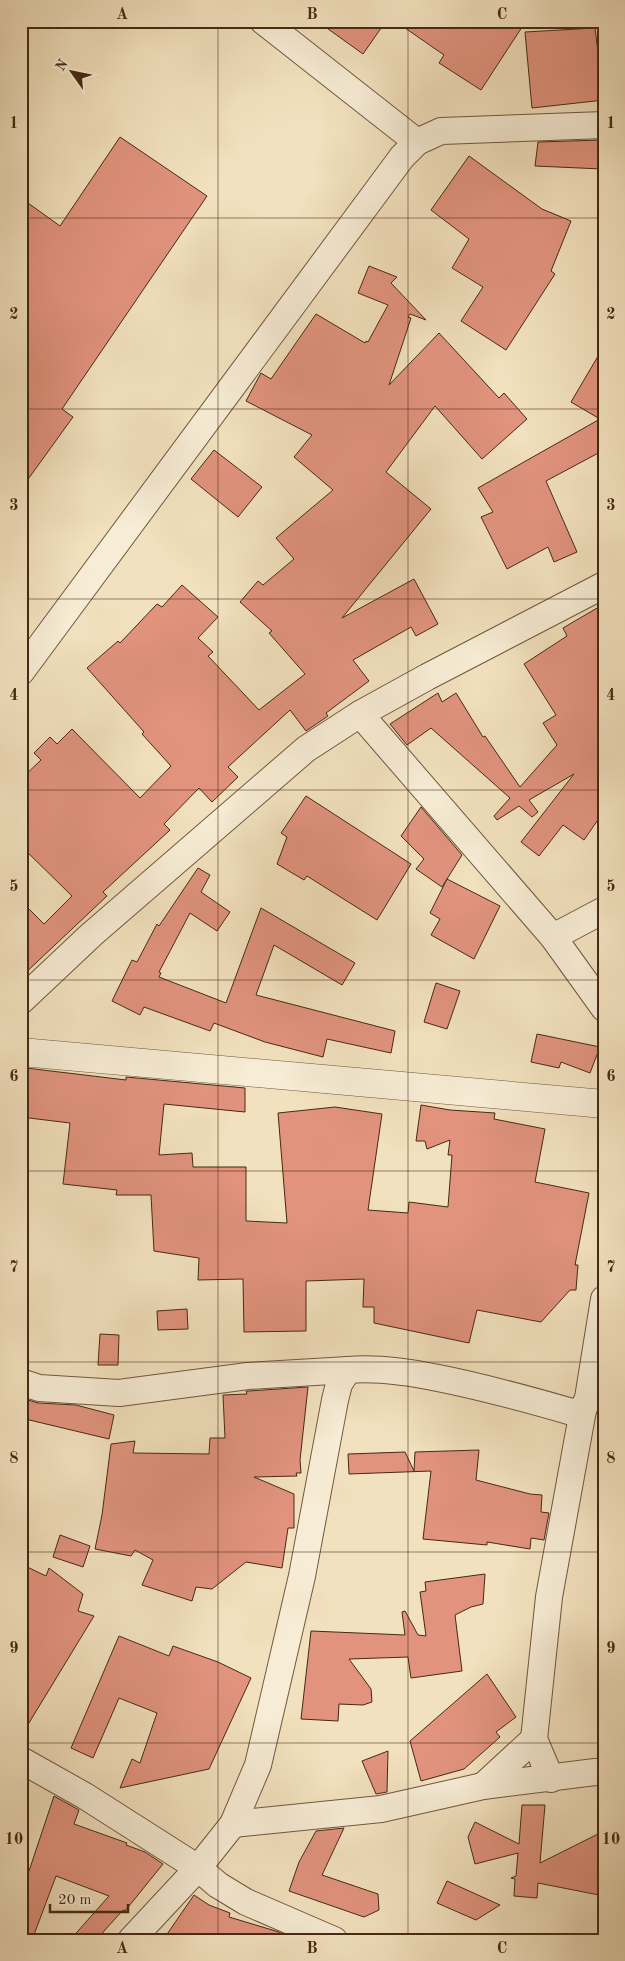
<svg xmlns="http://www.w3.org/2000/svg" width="625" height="1961" font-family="'Old Standard TT',serif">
<rect width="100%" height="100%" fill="#f2e1be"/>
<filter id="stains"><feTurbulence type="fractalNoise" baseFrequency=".004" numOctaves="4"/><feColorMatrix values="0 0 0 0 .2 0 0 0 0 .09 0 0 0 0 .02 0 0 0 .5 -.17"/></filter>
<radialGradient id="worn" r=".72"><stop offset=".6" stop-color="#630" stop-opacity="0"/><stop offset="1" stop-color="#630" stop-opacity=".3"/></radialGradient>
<g fill="#e1937e" stroke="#462913">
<polygon points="317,21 386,21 363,54"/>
<polygon points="395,21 526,21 481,90 439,63 444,55"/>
<polygon points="595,28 604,100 532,108 525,32"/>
<polygon points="120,137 207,196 62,409 73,417 21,489 21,198 60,226"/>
<polygon points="603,140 602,169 535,166 538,142"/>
<polygon points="469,156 542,209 571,221 551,271 555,274 506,350 461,321 483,287 452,268 469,239 431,210"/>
<polygon points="369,266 397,277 391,283 426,320 410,314 408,317 411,318 389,385 439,333 499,398 504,393 527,419 482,459 435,406 386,472 431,509 342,618 414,579 438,624 416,636 411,627 353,660 369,681 326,713 328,716 306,731 290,710 228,767 238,777 212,802 199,788 164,824 170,830 103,892 107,896 21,977 21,901 44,924 72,896 21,846 21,779 41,760 34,753 50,737 57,744 72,729 140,798 171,766 142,734 144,732 87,668 118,641 120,643 157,604 162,607 182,585 218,617 198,638 213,652 208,656 259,710 305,674 269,633 272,631 240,602 258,581 263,585 294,559 276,538 333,490 294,457 312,435 246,401 261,373 271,379 316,314 365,343 366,341 368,342 388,305 358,293"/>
<polygon points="604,346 604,450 546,481 577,552 554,562 548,547 507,569 481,517 493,512 478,488 600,419 571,402"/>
<polygon points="214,450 262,487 238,517 191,479"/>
<polygon points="604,604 604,811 584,840 563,825 539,856 521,842 574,774 529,800 538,812 532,817 519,806 497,820 494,816 510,798 431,728 407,745 390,724 438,693 442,702 456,693 483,737 485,736 520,787 557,745 543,723 556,715 524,664 567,636 563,628"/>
<polygon points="306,796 411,864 377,920 307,876 304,880 277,864 287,837 281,833"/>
<polygon points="421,807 462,855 442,887 416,869 424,859 401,836"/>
<polygon points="198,868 210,875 201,892 230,912 217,931 190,913 159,972 161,973 159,977 226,1003 261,908 355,963 342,985 274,945 256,995 395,1031 391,1053 327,1039 323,1057 265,1042 214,1023 210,1031 144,1007 140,1015 112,1001 132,960 137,962 157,924 159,926"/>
<polygon points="447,879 500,906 474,959 431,935 440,919 430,913"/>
<polygon points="436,983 460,991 447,1029 424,1022"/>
<polygon points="537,1034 600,1047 590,1073 561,1062 559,1068 531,1062"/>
<polygon points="26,1068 126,1080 126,1077 245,1088 245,1112 164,1104 159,1155 192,1153 193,1167 246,1167 246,1221 287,1223 278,1113 335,1107 382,1114 368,1210 408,1213 409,1202 448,1207 452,1155 448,1155 450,1140 427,1149 425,1141 416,1141 421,1105 450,1110 495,1113 494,1119 545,1129 535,1182 589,1193 575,1265 578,1265 576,1290 570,1290 541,1322 477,1310 469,1343 374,1323 374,1307 363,1307 364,1279 306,1281 306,1331 244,1332 243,1279 198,1280 199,1258 154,1251 151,1195 116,1195 117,1190 63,1184 70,1123 21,1117"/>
<polygon points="187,1309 188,1329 158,1330 157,1311"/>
<polygon points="100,1334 119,1335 118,1365 98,1365"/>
<polygon points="308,1387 300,1460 301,1473 296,1473 297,1476 254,1477 294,1494 294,1528 288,1528 282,1568 246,1562 212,1589 196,1587 192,1601 142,1585 153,1560 135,1550 131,1556 95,1549 102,1515 111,1444 135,1441 133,1453 209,1454 210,1438 225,1438 223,1395 247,1394 246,1391 249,1391"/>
<polygon points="21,1398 38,1403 76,1405 114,1415 109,1439 21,1418"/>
<polygon points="479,1450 476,1480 530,1494 542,1495 541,1512 549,1513 544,1540 531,1538 530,1549 487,1542 487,1545 423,1539 431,1471 349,1474 348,1454 405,1452 414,1471 415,1452"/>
<polygon points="60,1535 90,1546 83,1567 53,1557"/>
<polygon points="21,1564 46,1576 49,1568 83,1594 78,1611 94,1616 21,1736"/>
<polygon points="485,1574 483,1604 471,1607 455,1615 462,1671 411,1678 408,1657 349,1659 371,1689 372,1702 363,1705 339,1704 338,1721 301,1719 311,1631 405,1635 402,1612 405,1611 418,1635 426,1636 420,1592 426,1591 425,1582"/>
<polygon points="119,1636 169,1656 173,1646 218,1662 251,1678 209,1769 120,1788 132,1759 140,1763 157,1713 119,1698 93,1758 71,1748"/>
<polygon points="487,1674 516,1717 496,1732 500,1737 464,1769 421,1781 410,1741"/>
<polygon points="388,1751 387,1792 376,1794 362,1761"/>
<polygon points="54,1796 79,1810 74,1824 127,1843 126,1845 145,1852 163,1864 125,1911 123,1910 96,1940 70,1940 109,1896 56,1876 32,1940 21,1940 21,1875 27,1877"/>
<polygon points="522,1805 545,1805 540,1863 604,1831 604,1896 538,1883 537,1898 514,1896 515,1879 511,1878 516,1876 518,1853 475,1864 468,1837 475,1822 519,1844"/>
<polygon points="344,1828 322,1875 378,1894 379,1910 364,1917 289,1891 299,1862 316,1831"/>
<polygon points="447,1881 500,1905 476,1920 437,1903"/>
<polygon points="194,1895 209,1905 230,1913 229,1917 279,1932 286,1936 285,1940 163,1940"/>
</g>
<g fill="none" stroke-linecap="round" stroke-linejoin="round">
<defs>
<g id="minor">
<polyline points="263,21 417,142"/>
<polyline points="21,672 402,157 417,142 441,131 604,125"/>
<polyline points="360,714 553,937 604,1008"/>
<polyline points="553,937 604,910"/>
<polyline points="21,1001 91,935 306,749 360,714 427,677 604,585"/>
<polyline points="21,1382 39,1388 119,1393 248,1376 348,1370"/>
<polyline points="21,1760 85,1796 198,1868 218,1885 246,1902 334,1940"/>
<polyline points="551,1779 534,1739 549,1597 583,1410 588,1398 604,1299"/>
<polyline points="483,1786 534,1739"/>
<polyline points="233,1824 381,1809 483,1786 595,1772 604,1773"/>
<path d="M131 1940 198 1868 233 1824 258 1765 302 1576 335 1400 339 1384 348 1370C378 1367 409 1372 438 1378 484 1387 527 1399 572 1412L583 1410"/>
</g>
<polyline id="tertiary" points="21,1052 604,1104"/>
</defs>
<use href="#minor" stroke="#71573e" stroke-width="28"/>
<use href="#tertiary" stroke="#71573e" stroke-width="29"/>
<use href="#minor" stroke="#f7ecd5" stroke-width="26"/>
<use href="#tertiary" stroke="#f7ecd5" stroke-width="28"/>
</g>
<path fill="none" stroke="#462913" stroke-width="1" stroke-opacity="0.55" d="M218 21V1940M408 21V1940M21 218H604M21 409H604M21 599H604M21 790H604M21 980H604M21 1171H604M21 1362H604M21 1552H604M21 1743H604"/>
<rect width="625" height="1961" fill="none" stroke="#f2e1be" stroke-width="55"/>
<g transform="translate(72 72) rotate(303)" stroke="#f7ecd5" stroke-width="4" paint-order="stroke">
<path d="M0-4L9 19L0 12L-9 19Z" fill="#462913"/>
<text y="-8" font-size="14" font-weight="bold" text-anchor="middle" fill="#462913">N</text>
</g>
<path d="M50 1904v8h78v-8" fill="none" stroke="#462913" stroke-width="2.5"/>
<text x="58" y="1904" font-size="15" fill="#462913" stroke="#f7ecd5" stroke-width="4" paint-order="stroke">20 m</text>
<rect x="28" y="28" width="570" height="1906" fill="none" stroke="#462913" stroke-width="2"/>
<g font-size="16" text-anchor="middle" font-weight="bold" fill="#462913">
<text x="122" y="19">A</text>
<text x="312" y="19">B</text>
<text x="502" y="19">C</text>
<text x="14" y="128">1</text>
<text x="611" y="128">1</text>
<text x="14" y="319">2</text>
<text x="611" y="319">2</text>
<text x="14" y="510">3</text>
<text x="611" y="510">3</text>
<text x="14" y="700">4</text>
<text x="611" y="700">4</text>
<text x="14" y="891">5</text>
<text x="611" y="891">5</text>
<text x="14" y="1081">6</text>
<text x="611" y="1081">6</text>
<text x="14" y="1272">7</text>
<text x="611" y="1272">7</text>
<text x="14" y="1463">8</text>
<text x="611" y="1463">8</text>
<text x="14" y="1653">9</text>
<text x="611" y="1653">9</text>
<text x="14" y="1844">10</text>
<text x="611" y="1844">10</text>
<text x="122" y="1953">A</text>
<text x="312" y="1953">B</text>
<text x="502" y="1953">C</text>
</g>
<rect width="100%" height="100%" filter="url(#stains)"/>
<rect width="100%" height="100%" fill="url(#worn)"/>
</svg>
